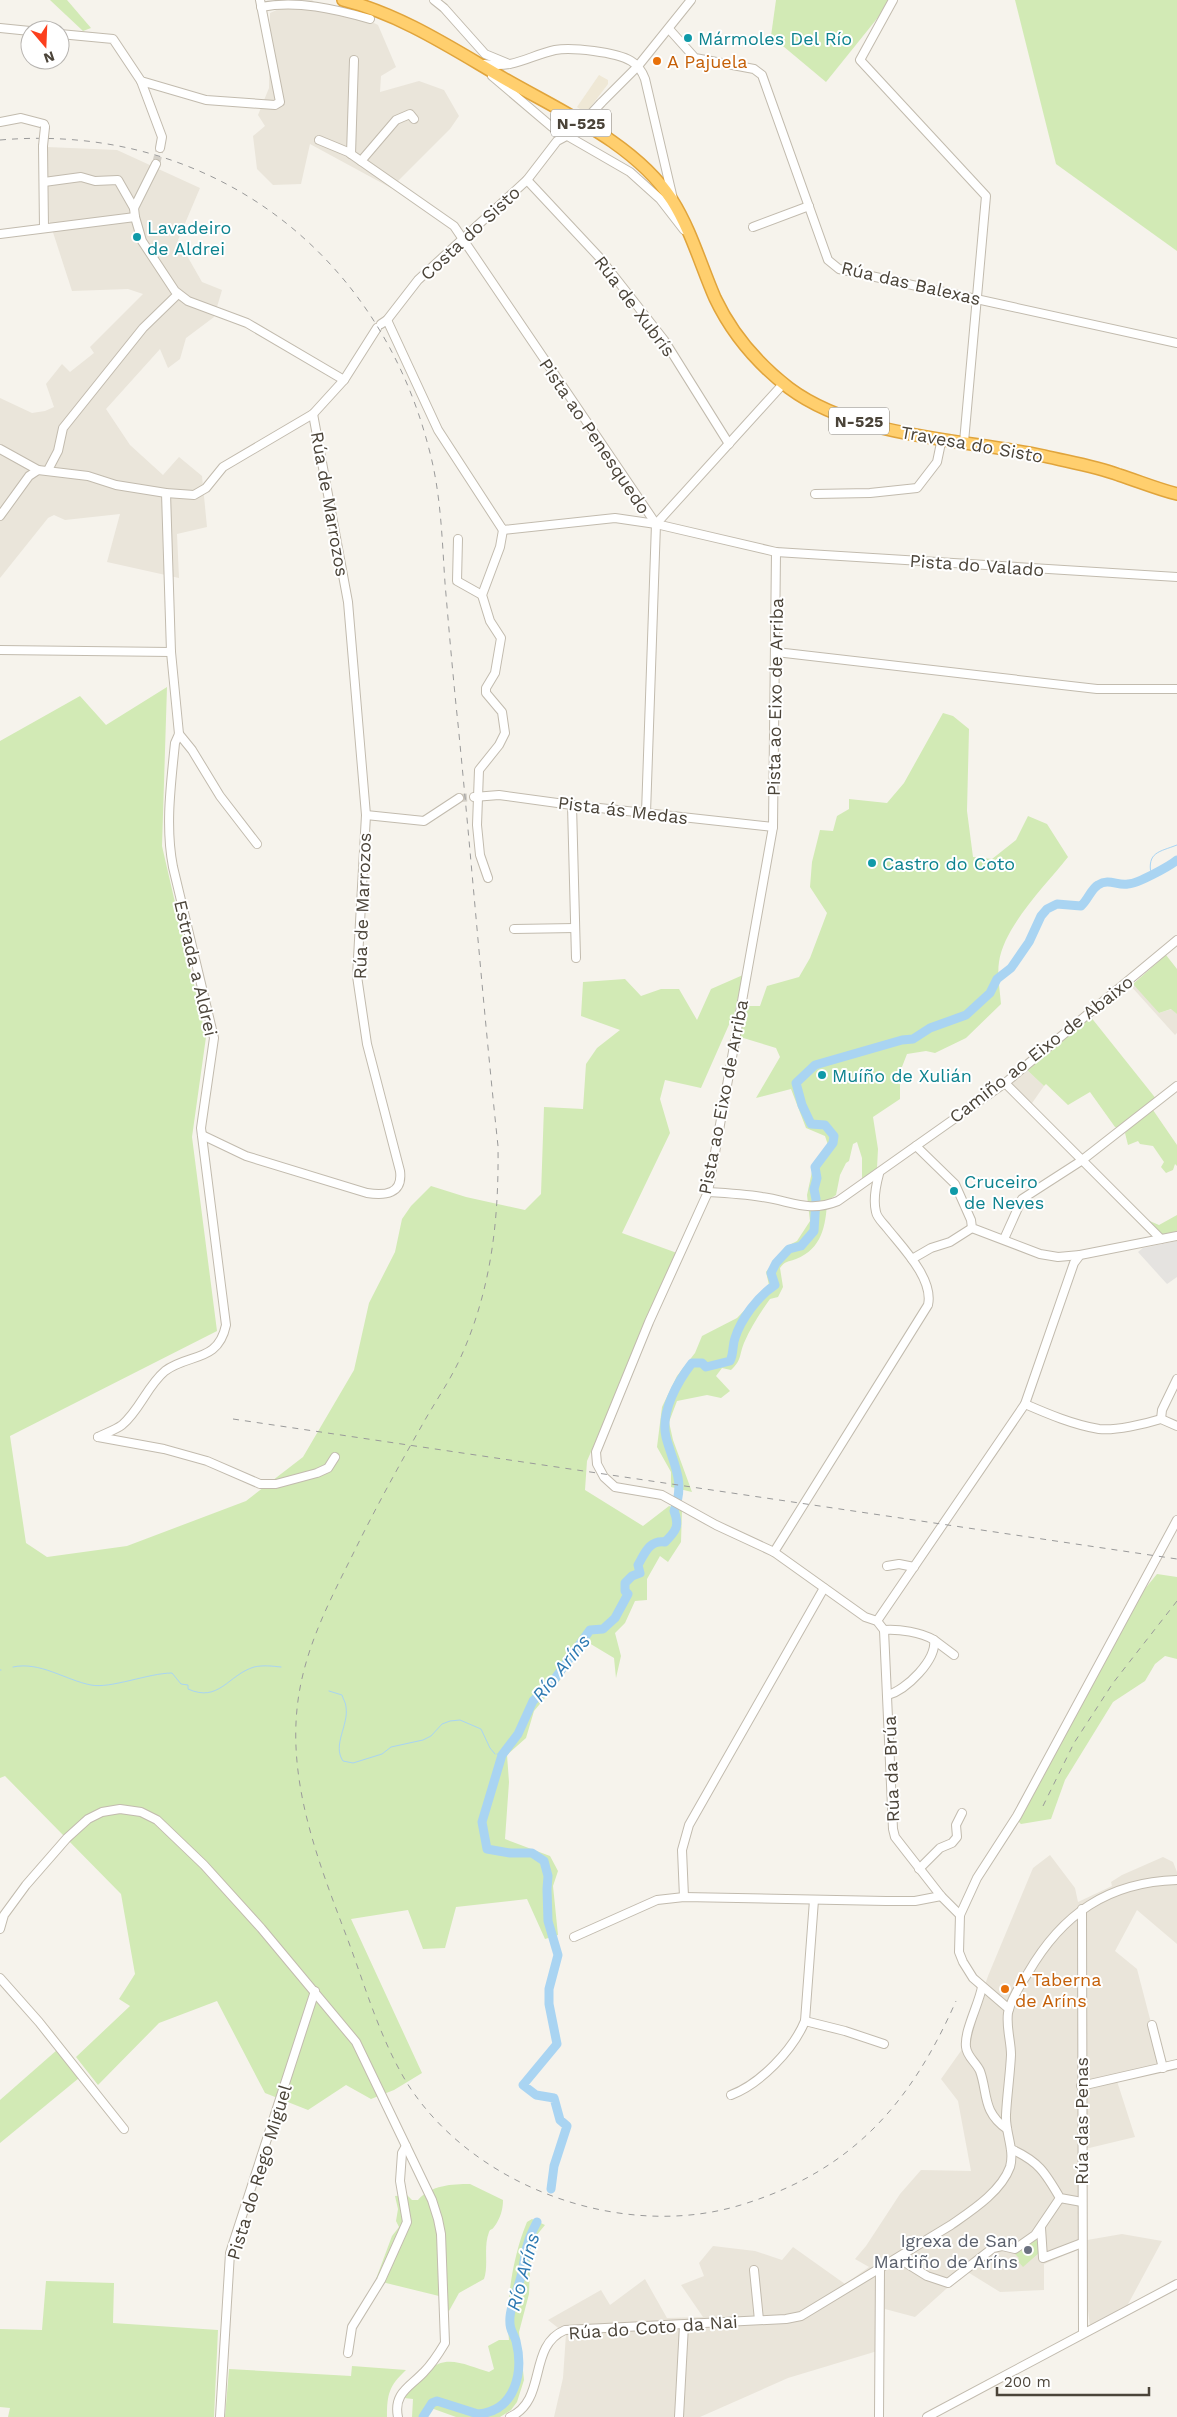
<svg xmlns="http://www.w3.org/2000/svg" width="1177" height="2417" font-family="'Work Sans',sans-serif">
<rect width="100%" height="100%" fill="#f6f3ec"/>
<g fill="#eae5da">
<polygon points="299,0 312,0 326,12 358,15 378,25 396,67 381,76 380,92 419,81 444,90 459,116 450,129 391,188 310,144 301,184 273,185 257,169 253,136 265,126 258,115 269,88 270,13"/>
<polygon points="47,147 117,150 200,188 178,240 202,282 222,290 214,317 186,338 180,359 168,368 160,349 106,409 130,445 163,475 179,457 202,476 207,527 177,534 179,578 107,562 120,514 65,520 54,515 48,518 0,578 0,398 32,413 45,411 54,407 46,384 62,364 70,372 94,353 90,347 143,294 128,289 72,291 49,220"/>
<polygon points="1133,982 1159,1013 1172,1009 1177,1014 1177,1033 1175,1035 1130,985"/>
<polygon points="1025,1068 1044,1086 1030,1106 1011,1084"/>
<polygon points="1050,1855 1075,1888 1078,1902 1112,1886 1111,1882 1122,1875 1163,1857 1173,1862 1177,1872 1177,1944 1137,1910 1115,1951 1137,1969 1162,2065 1116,2078 1135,2137 1085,2149 1087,2240 1122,2234 1162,2241 1126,2308 1090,2326 1080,2249 1044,2264 1044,2290 1000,2292 966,2271 915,2317 885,2309 884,2349 788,2378 700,2417 554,2417 563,2378 566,2334 548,2320 601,2290 610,2305 645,2279 667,2318 703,2317 681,2285 704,2276 699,2263 713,2246 755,2251 782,2260 793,2247 845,2284 869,2267 855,2259 866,2246 900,2194 921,2170 971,2171 958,2101 941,2079 963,2048 988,1976 1033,1868"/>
</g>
<polygon fill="#efe8d6" points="599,75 608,80 608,84 586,113 577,107"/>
<g fill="#d2eab5">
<polygon points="50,0 67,0 91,28 83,31"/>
<polygon points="776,0 892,0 826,82 771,36"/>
<polygon points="1015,0 1177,0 1177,251 1056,164"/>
<polygon points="167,687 162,846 206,1037 192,1137 217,1331 10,1436 26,1543 47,1557 127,1546 246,1501 303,1457 354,1370 369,1303 395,1252 402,1219 411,1206 431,1186 466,1197 525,1210 541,1194 544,1107 583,1109 586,1064 597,1048 620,1030 581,1016 583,982 625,979 641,996 661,989 679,989 697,1020 711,989 743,975 735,1011 701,1088 665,1080 660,1099 670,1133 622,1233 677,1253 587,1461 585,1490 643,1526 669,1506 682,1510 681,1542 668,1562 660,1556 647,1579 647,1600 635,1601 625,1623 615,1633 621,1656 616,1678 614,1658 589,1643 570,1662 560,1680 534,1711 526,1738 507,1755 509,1782 505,1839 550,1856 558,1871 553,1886 558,1935 545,1939 527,1899 456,1907 445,1948 423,1949 408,1910 351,1919 422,2073 394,2090 371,2099 346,2085 308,2110 265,2093 217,2001 159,2023 98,2085 76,2057 130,2006 119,1999 135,1974 121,1894 5,1776 0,1778 0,741 80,696 106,725"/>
<path d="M943 713 953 716 969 729 967 811 973 857 992 859 1016 840 1028 816 1047 824 1068 857C1046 885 1004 926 999 962 997 975 1000 991 1001 1004L966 1038 935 1053 926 1051 907 1054 900 1072V1099L873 1117 878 1149 877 1168 867 1180 862 1181V1158L857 1142 853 1144 849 1161 846 1163 840 1175 836 1195 827 1201C826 1225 822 1249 796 1259 788 1262 785 1261 780 1268L783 1287 778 1297 770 1299C760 1313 751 1327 744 1343 739 1355 742 1360 731 1370L722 1368 716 1376 730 1391 721 1398 707 1395 677 1401 669 1422 673 1440 692 1492 671 1487V1472L657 1447 662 1407 677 1376 695 1353 702 1336 737 1318 769 1285 766 1272 785 1247 797 1241 810 1221 807 1195 813 1167 828 1145 825 1136 806 1128 791 1089 756 1098 780 1057 776 1048 740 1037 745 1006H760L767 986 799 977 810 958 827 913 810 887 812 862 820 830 833 831 837 816 849 809V799L887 803 904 783Z"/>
<polygon points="1166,955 1177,969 1177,1014 1171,1009 1159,1013 1133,984"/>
<polygon points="1090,1016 1157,1100 1120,1129 1115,1127 1090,1092 1068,1105 1046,1084 1044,1086 1025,1068"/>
<polygon points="1153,1110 1177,1145 1177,1166 1175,1164 1173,1170 1166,1173 1161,1167 1164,1162 1153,1146 1140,1144 1138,1141 1128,1145 1125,1133 1136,1122"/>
<polygon points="1177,1215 1177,1234 1162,1236 1145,1219 1159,1225"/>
<polygon points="1157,1574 1177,1577 1177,1659 1165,1656 1155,1664 1145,1681 1113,1702 1065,1780 1051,1819 1021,1824 1018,1821 1128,1617 1144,1590"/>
<polygon points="57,2050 79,2078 0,2143 0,2100"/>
<path d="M470 2184 503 2200C503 2210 500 2219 494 2227 491 2231 491 2228 489 2232 483 2248 489 2264 484 2279L459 2293 449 2311 442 2306 439 2296 386 2283 376 2279 392 2236 399 2227 396 2221 398 2209 395 2196 407 2195 412 2200H418C431 2185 452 2184 470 2184Z"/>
<path d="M532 2219 545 2225 531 2242 529 2294 519 2332 524 2380 517 2402 511 2410 500 2417H456L431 2408 427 2417H412L413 2399 404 2398V2394C415 2387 421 2379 430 2370 446 2353 470 2367 489 2372L494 2369 488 2346 499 2340H509C505 2304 513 2255 527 2222Z"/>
<polygon points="1036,2237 1040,2242 1040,2252 1023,2267 1017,2260 1019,2258 1014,2253"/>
<polygon points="46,2281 114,2283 113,2323 218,2330 214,2417 8,2417 10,2408 0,2407 0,2329 42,2330"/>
<path d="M352 2366 406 2370C389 2386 387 2394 387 2417H225L229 2369 351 2376Z"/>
</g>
<polygon fill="#e5e3e0" points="1177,1241 1177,1277 1167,1284 1138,1252 1143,1248"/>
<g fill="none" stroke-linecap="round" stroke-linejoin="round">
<g stroke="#a9d4f2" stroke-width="1">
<path d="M1151 874C1147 852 1159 852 1177 845"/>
<path d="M13 1667C40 1661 65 1680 91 1685 110 1689 149 1673 172 1673L181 1684 188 1685V1689C219 1703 228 1675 254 1667 263 1665 272 1666 281 1667"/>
<polyline points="0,1670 1,1670"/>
<path d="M329 1691 342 1695C343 1699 346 1703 346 1707 349 1725 332 1745 343 1761L353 1763 382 1754 391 1747 423 1740 431 1736 442 1724 450 1721 460 1720 481 1729 490 1748 495 1754"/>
<polyline points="497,1754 502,1755"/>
</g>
<g stroke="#a9d4f2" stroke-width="9">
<path d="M551 2189 554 2166 567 2126 560 2120 554 2098 536 2095 523 2085 557 2044 549 2004V1989L558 1955 548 1921 547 1889 548 1876 544 1861 532 1853H510L487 1849 482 1822 502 1755 518 1734 533 1701 554 1680 590 1630 603 1629 615 1618 628 1594 625 1591V1583L632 1576 640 1573 638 1565C645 1553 649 1540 665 1542 676 1531 680 1526 674 1511 686 1481 673 1464 666 1437 660 1412 678 1381 692 1363H702L706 1367 730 1361C734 1353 732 1346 735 1338 741 1319 758 1296 775 1285L771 1273 776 1263 789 1249 801 1246 814 1231 816 1199 814 1189 817 1178 815 1167 833 1143 834 1136 825 1125 811 1124 802 1105 796 1083 815 1065 902 1040 913 1039 930 1028 966 1015 990 993 997 979 1011 968 1029 942 1041 916 1047 909 1057 904 1081 906C1088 900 1091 889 1098 885 1109 878 1117 886 1128 884 1137 884 1170 866 1177 860"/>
<path d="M423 2417 432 2403 437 2401 478 2414C515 2411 524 2373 516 2341 513 2332 509 2330 510 2317 511 2305 517 2291 520 2280 524 2268 524 2254 528 2243 530 2235 534 2228 537 2222"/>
</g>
<g stroke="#d4d0c8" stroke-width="8" stroke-dasharray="8 4" stroke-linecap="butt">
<polyline points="156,164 160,148"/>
<polyline points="459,798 474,797"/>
</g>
<defs>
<g id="minor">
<polyline points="434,0 444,8 485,54 509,64"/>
<polyline points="893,0 860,60 986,196 964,442"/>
<path d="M261 7C297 0 335 9 370 19"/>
<polyline points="0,28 30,31"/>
<polyline points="669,29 695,58 754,69 762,75 828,260 839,269 1177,343"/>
<polyline points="60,34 113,39 141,81 206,100 275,105 280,102 260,0"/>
<path d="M484 64C515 69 528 56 555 50 572 47 616 52 631 61 638 65 642 71 645 79L673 199"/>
<polyline points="492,76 552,127 630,172 660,199 684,230"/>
<polyline points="141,81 162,137 160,148"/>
<polyline points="601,103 638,66 691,0"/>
<polyline points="0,122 21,118 44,124 45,127"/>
<polyline points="319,140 348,152 454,226 656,524"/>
<polyline points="43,146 44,228"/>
<polyline points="351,154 354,60"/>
<polyline points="361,161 396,120 410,114 414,119"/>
<polyline points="156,164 134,208 135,217 142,241 175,291 188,301 247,323 344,380"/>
<polyline points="527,180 599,257 664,340 729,444"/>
<polyline points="44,182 81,177 95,181 118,180 134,208"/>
<polyline points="753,227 809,206"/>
<polyline points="0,234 135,217"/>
<polyline points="387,320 418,280 527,180 557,141 570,134"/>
<polyline points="381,324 387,320 438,430 503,530 615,518 656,524 776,552 1177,577"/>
<polyline points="0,449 38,470"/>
<polyline points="48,470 58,451 63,428 143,328 178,294"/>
<polyline points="815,494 870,493 917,488 937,462 942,438"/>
<polyline points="0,516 29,476 38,470 88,476 116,485 166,493 194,495 206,488 223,467 313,414 344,380 377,328"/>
<polyline points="656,524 784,383"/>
<polyline points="458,539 457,581 482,595"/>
<polyline points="776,552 773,827 708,1192 649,1322 596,1452 597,1464 604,1477 615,1487 662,1495 716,1525 774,1552 865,1617 877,1621 884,1630"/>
<polyline points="0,650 171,652"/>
<polyline points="776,652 1097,689 1177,689"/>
<polyline points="179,734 192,750 220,796 257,844"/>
<polyline points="474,797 499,795 572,805 773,827"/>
<polyline points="572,805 576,958"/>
<polyline points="646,813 656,524"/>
<polyline points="366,815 424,821 459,798"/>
<polyline points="488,878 480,855 477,825 479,770 499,745 505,733 502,712 486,693 486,688 495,673 501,638 490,621 482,595 500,547 503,530"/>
<polyline points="514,929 575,928"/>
<polyline points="1005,1083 1161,1239"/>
<path d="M202 1135 246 1156 367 1193C385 1196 403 1194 400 1171L367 1044 357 976 366 815 348 602 313 414"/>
<polyline points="916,1146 955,1184 971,1220 972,1228 1040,1254 1058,1257 1080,1255"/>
<path d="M708 1192C726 1193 744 1194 762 1197 792 1201 808 1213 838 1201L1005 1083 1177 940"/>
<polyline points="1004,1239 1022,1199 1081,1161 1177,1086"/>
<polyline points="912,1259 931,1248 950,1242 972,1228"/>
<path d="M1025 1404C1048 1414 1074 1425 1099 1429 1115 1431 1145 1424 1161 1419L1177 1426"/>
<polyline points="1161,1419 1162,1410 1177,1379"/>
<path d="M98 1437C106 1433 115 1430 122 1425 140 1410 147 1386 165 1371 189 1353 218 1363 226 1325L201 1128 214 1038 173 867C165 826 171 784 175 743L179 734 171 652 166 493"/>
<polyline points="98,1437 164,1449 207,1461 260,1484 276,1484 317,1473 328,1468 335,1457"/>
<path d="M774 1552 928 1305C934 1279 902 1247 887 1228 884 1224 877 1218 876 1212 873 1200 876 1185 879 1174"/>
<polyline points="887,1566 899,1564 914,1567"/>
<polyline points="877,1621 1025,1404 1074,1263 1080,1255 1177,1236"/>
<polyline points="884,1630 893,1829 895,1837 941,1896 960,1915"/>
<path d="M884 1630C899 1629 921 1632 934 1640 937 1660 906 1690 888 1695"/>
<polyline points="934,1640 954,1655"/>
<polyline points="919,1869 940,1848 952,1843 957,1837 956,1825 962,1813"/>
<polyline points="684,1897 682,1850 689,1825 824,1588"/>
<polyline points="1082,1909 1083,2333"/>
<path d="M0 1929 4 1915 26 1885 67 1838 88 1819 102 1812 120 1809 141 1812 157 1820 204 1865 261 1928 356 2042 432 2200 438 2219 441 2234 445 2343C439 2353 433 2363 424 2372 410 2387 393 2393 398 2417"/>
<polyline points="574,1937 657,1900 684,1897 886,1901 915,1901 941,1896"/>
<polyline points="0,1978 39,2022 124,2129"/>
<path d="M982 1987C979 2004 964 2031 966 2047 967 2057 976 2062 980 2071 988 2093 982 2112 1007 2129"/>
<polyline points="1009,2009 973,1978 963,1962 959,1952 960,1915 977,1878 1017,1816 1177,1520"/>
<polyline points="805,2021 845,2031 884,2044"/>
<polyline points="1152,2025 1163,2068"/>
<polyline points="1081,2086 1177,2064"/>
<path d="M731 2095C760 2084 793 2050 805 2021L814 1900"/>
<path d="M1011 2149C1038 2161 1045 2172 1060 2198L1082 2202"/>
<polyline points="1041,2228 1043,2258 1082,2243"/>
<polyline points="898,2258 927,2276 948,2283 993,2248 1002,2246 1015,2249 1035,2235 1060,2198"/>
<polyline points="754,2270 759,2320"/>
<polyline points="348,2353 352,2327 381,2280 407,2222 400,2181 402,2153 406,2146"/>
<polyline points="220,2417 230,2253 315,1991"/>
<path d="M510 2417C548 2400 527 2346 565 2330L786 2319 801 2316 951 2225C971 2211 1001 2192 1010 2167 1015 2150 1005 2132 1006 2115 1007 2095 1010 2075 1011 2055 1011 2041 1006 2027 1008 2013 1011 1999 1020 1985 1028 1973 1062 1914 1108 1882 1177 1880"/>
<polyline points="679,2417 684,2325"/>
<polyline points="879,2417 880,2269"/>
<polyline points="927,2417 1177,2284"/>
</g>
<path id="highway" d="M343 0C400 14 453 49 503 78 560 111 635 143 672 200 691 230 701 266 715 298 732 334 758 364 789 388 856 438 964 439 1044 456 1069 462 1095 466 1119 475 1138 481 1157 489 1177 494"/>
</defs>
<use href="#minor" stroke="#c2bbae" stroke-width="10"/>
<use href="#highway" stroke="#e0a43c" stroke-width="14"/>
<use href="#minor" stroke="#fff" stroke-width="8"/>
<use href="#highway" stroke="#ffcf6e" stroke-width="11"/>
<g stroke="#9a9a9a" stroke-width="1" stroke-dasharray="6 6" stroke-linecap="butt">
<path d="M0 140C207 122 378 250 429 449 441 493 442 539 445 583 449 630 453 677 458 724 472 865 483 1006 498 1146 499 1222 491 1292 459 1361 448 1384 433 1405 421 1427 397 1469 374 1511 353 1554 331 1598 309 1640 300 1688 284 1773 316 1856 346 1935 365 1985 379 2037 407 2083 474 2189 626 2242 744 2204 853 2170 911 2103 956 2001"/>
<polyline points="233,1419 1177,1559"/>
<polyline points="1043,1806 1074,1743 1113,1683 1177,1601"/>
</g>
<defs>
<g id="minor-bridge">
<polyline points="575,131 601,103"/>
<polyline points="43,146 45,127"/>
</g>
</defs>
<use href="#minor-bridge" stroke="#c2bbae" stroke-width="10" stroke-linecap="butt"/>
<use href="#minor-bridge" stroke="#fff" stroke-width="8"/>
</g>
<g fill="#0f9aa8" stroke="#fff" stroke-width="2">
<circle cx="688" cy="38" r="5"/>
<circle cx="137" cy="237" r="5"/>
<circle cx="872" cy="863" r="5"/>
<circle cx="822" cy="1075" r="5"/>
<circle cx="954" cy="1191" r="5"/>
</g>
<g fill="#e8710a" stroke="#fff" stroke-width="2">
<circle cx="657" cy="61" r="5"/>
<circle cx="1005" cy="1989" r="5"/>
</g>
<circle fill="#6b7280" stroke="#fff" stroke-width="2" cx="1028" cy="2250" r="5"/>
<g text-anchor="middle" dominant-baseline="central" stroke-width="4" stroke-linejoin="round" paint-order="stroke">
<g fill="#fff" stroke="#817c74" stroke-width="1">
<rect x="551" y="109.5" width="60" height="27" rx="4"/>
<rect x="829" y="407.5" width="60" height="27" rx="4"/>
</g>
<g font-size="16" font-weight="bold" fill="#4b4439">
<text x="581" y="123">N-525</text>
<text x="859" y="421">N-525</text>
</g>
<g font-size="18" fill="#0d838f" stroke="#fff" text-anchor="start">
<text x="698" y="38">Mármoles Del Río</text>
<text x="147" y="227">Lavadeiro<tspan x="147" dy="21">de Aldrei</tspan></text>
<text x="882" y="863">Castro do Coto</text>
<text x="832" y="1075">Muíño de Xulián</text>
<text x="964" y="1181">Cruceiro<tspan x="964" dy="21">de Neves</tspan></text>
</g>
<g font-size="18" fill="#c56008" stroke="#fff" text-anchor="start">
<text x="667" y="61">A Pajuela</text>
<text x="1015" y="1979">A Taberna<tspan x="1015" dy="21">de Aríns</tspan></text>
</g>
<g font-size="18" fill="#4b4439" stroke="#fff">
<text transform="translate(470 233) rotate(-43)">Costa do Sisto</text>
<text transform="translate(911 283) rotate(13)">Rúa das Balexas</text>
<text transform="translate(635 306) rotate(53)">Rúa de Xubrís</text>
<text transform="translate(595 436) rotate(56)">Pista ao Penesquedo</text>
<text transform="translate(972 444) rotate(10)">Travesa do Sisto</text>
<text transform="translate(330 504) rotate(80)">Rúa de Marrozos</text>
<text transform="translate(977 565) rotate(4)">Pista do Valado</text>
<text transform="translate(775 697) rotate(-89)">Pista ao Eixo de Arriba</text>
<text transform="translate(623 810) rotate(7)">Pista ás Medas</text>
<text transform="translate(362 906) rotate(-88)">Rúa de Marrozos</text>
<text transform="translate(196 968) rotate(77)">Estrada a Aldrei</text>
<text transform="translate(1041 1049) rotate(-38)">Camiño ao Eixo de Abaixo</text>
<text transform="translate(723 1097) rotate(-79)">Pista ao Eixo de Arriba</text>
<text transform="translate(891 1769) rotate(-92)">Rúa da Brúa</text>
<text transform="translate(1081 2121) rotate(-90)">Rúa das Penas</text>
<text transform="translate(259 2172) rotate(-73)">Pista do Rego Miguel</text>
<text transform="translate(653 2327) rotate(-4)">Rúa do Coto da Nai</text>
</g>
<g font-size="18" fill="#5b616d" stroke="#fff" text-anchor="end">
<text x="1018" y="2240">Igrexa de San<tspan x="1018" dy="21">Martiño de Aríns</tspan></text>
</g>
<g font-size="19" font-style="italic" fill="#2e7ab2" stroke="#fff">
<text transform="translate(561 1668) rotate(-51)">Río Aríns</text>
<text transform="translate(523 2272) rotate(-75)">Río Aríns</text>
</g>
</g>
<g transform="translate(45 45) rotate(161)"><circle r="24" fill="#ffffff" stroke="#b7b4b0"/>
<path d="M0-4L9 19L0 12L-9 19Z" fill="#fc3f1d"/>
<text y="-8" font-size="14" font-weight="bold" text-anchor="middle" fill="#4b4439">N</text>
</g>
<path d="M997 2387v8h152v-8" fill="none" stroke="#4b4439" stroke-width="2.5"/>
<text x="1004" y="2387" font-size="15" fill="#4b4439" stroke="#ffffff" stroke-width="4" paint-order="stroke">200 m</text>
</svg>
